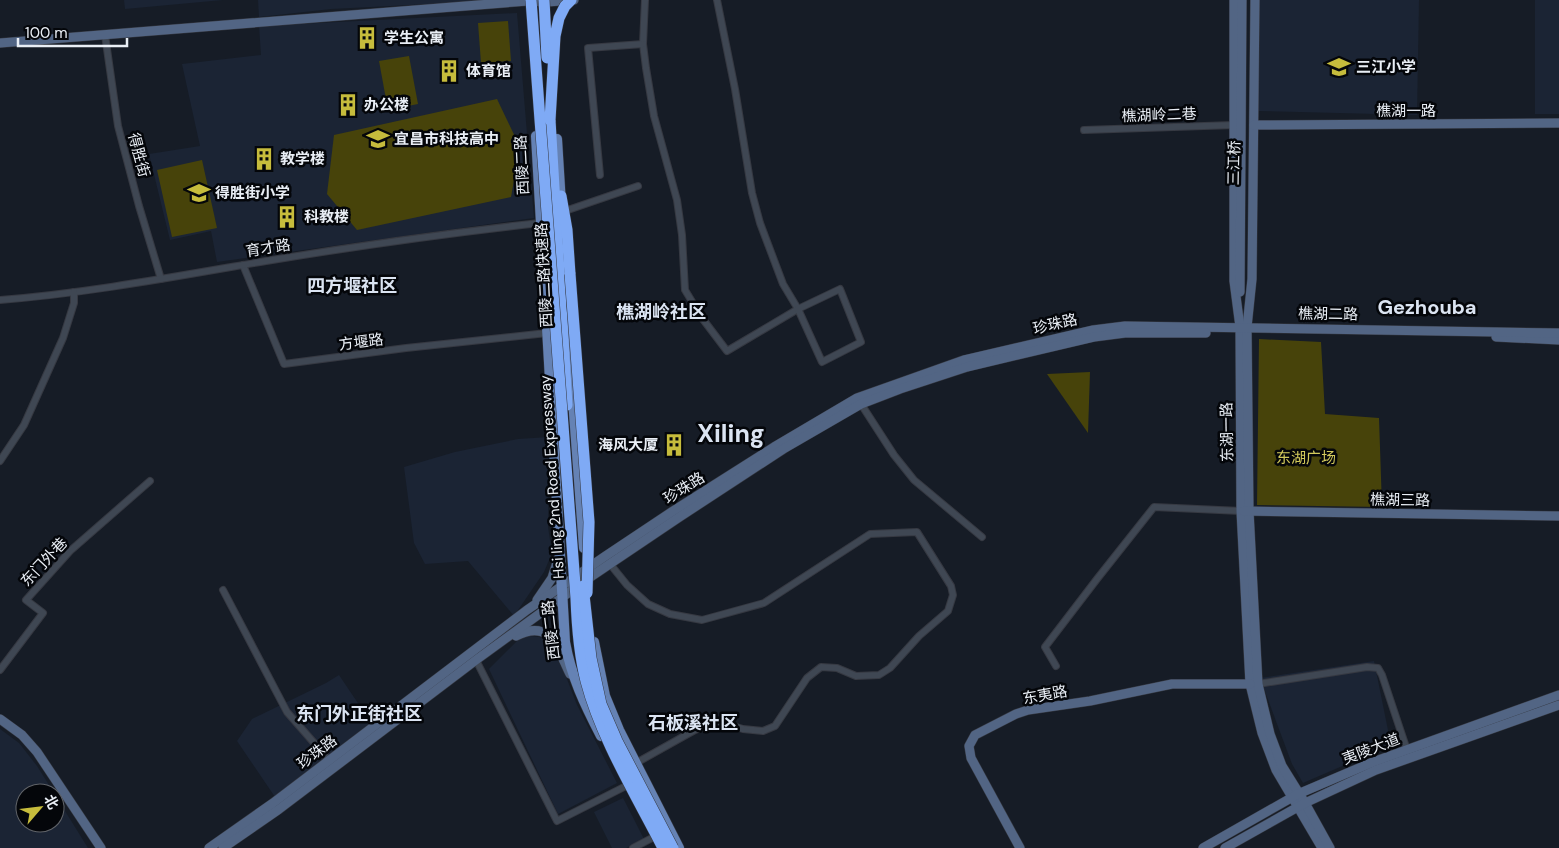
<svg xmlns="http://www.w3.org/2000/svg" width="1559" height="848" font-family="'DM Sans','Noto Sans SC',sans-serif">
<rect width="100%" height="100%" fill="#161c26"/>
<g fill="#1b2434">
<polygon points="124,0 223,0 125,9"/>
<polygon points="258,0 510,0 331,9 259,17"/>
<polygon points="1260,0 1419,0 1417,115 1258,111"/>
<rect x="1535" y="0" width="24" height="114"/>
<polygon points="517,13 534,218 217,262 211,231 170,240 149,154 200,146 182,64 261,55 259,26"/>
<polygon points="549,437 548,527 552,553 544,572 514,616 468,561 425,564 414,543 404,467 455,452 518,439"/>
<polygon points="523,635 547,638 565,674 577,705 617,783 558,814 489,669"/>
<polygon points="1374,661 1391,745 1303,783 1292,764 1260,678"/>
<polygon points="339,675 372,724 275,797 237,741 252,719 326,683"/>
<polygon points="0,729 19,743 37,766 54,793 25,793 25,823 55,823 55,795 88,848 0,848"/>
<polygon points="623,798 644,839 626,848 612,848 594,812"/>
</g>
<g fill="#47430a">
<polygon points="508,21 511,61 481,63 478,23"/>
<polygon points="409,56 418,104 388,110 379,61"/>
<polygon points="497,99 520,147 511,197 357,230 327,194 334,135"/>
<polygon points="202,160 217,228 172,237 157,170"/>
<polygon points="1259,339 1321,342 1325,414 1379,418 1382,507 1257,505"/>
<polygon points="1090,372 1088,433 1047,374"/>
</g>
<g fill="none" stroke-linecap="round" stroke-linejoin="round">
<defs>
<g id="street">
<polyline points="645,0 643,44 646,68 654,116 677,200 682,235 685,290 702,318 727,351 798,309 783,284 760,223 752,193 735,89 717,0"/>
<polyline points="105,35 118,126 139,206 161,279"/>
<polyline points="1084,130 1234,125"/>
<polyline points="600,175 588,48 643,44"/>
<polyline points="562,212 638,186"/>
<polyline points="243,265 284,364 406,348 547,333"/>
<polygon points="840,289 861,342 822,362 798,309"/>
<path d="M0 300C89 293 178 276 266 261 357 246 449 233 540 223"/>
<polyline points="861,404 894,455 914,480 982,537"/>
<polyline points="0,461 24,425 63,338 74,303 74,292"/>
<polyline points="610,564 627,585 648,604 670,614 702,620 764,603 870,534 917,532 951,586 953,595 948,611 919,636 890,668 879,675 856,676 837,668 821,667 807,678 775,726 763,731 743,729 719,722 695,730 636,763"/>
<polyline points="223,590 287,712 329,760"/>
<polyline points="476,660 557,821 626,786"/>
<polyline points="1056,666 1045,647 1097,579 1154,507 1241,511"/>
<polyline points="0,670 43,613 26,600 70,551 150,481"/>
<polyline points="1258,684 1367,667 1378,668 1382,675 1407,750"/>
<polyline points="633,848 652,838"/>
</g>
<g id="secondary">
<polyline points="1234,0 1234,281 1240,327 1241,511 1250,684 1262,733 1276,770 1322,848"/>
<polyline points="1255,0 1252,279 1247,327 1249,511 1258,684 1270,734 1282,766 1305,803 1330,848"/>
<polyline points="0,43 528,1 547,2 574,0"/>
<polyline points="1254,125 1559,123"/>
<polyline points="1240,292 1242,0"/>
<polyline points="1496,337 1559,340"/>
<polyline points="1244,511 1559,516"/>
<polyline points="537,600 552,578 559,556"/>
<path d="M516 636C551 618 557 648 570 674"/>
<polyline points="0,719 22,735 37,752 101,848"/>
<polyline points="209,848 273,803 527,610 604,557 673,511 774,447 857,398 964,360 1093,330 1125,326 1559,333"/>
<polyline points="223,848 278,810 476,660 586,580 678,518 785,448 861,404 900,389 967,367 1094,337 1125,333 1206,333"/>
<polyline points="1020,848 971,758 969,746 975,735 1016,714 1028,710 1090,701 1172,684 1250,684"/>
<polyline points="1203,848 1298,794 1373,762 1559,695"/>
<polyline points="1225,848 1305,803 1376,770 1559,705"/>
</g>
<g id="primary">
<path d="M536 136 565 642C571 676 585 705 601 736"/>
<polyline points="557,139 561,204"/>
<polyline points="567,319 584,548"/>
<polyline points="594,642 605,696 619,730 679,848"/>
</g>
<g id="highway">
<polyline points="550,120 567,405"/>
<polyline points="561,196 567,230 570,274"/>
</g>
</defs>
<use href="#street" stroke="#363942" stroke-width="8"/>
<use href="#secondary" stroke="#363942" stroke-width="10"/>
<use href="#primary" stroke="#363942" stroke-width="11"/>
<use href="#highway" stroke="#363942" stroke-width="12"/>
<use href="#street" stroke="#3f4753" stroke-width="6"/>
<use href="#secondary" stroke="#526584" stroke-width="9"/>
<use href="#primary" stroke="#6582b4" stroke-width="10"/>
<use href="#highway" stroke="#7faaf5" stroke-width="11"/>
<defs>
<g id="highway-bridge">
<path d="M531 0 576 598C577 626 579 654 586 681 601 738 636 795 663 848"/>
<polyline points="544,0 547,58"/>
<polyline points="550,120 555,36 559,18 565,6 571,0"/>
<polyline points="570,274 589,522 587,593"/>
<polyline points="583,586 591,658 601,704 617,741 673,848"/>
</g>
</defs>
<use href="#highway-bridge" stroke="#363942" stroke-width="12" stroke-linecap="butt"/>
<use href="#highway-bridge" stroke="#7faaf5" stroke-width="11"/>
</g>
<defs>
<symbol id="building-bare" viewBox="-9 -9 18 18"><path d="M-4-6H4V6H1V3H-1V6H-4ZM-2.5-4.3h1.7v1.8h-1.7ZM.8-4.3h1.7v1.8H.8ZM-2.5-1h1.7V.8h-1.7ZM.8-1h1.7V.8H.8Z" fill="#c6bc3c" stroke="#04060a" stroke-width="2.5" paint-order="stroke"/></symbol>
<symbol id="school-bare" viewBox="-9 -9 18 18"><path d="M0-5L7-2L0 1L-7-2ZM-4 1L0 2.5L4 1V4Q0 6-4 4Z" fill="#c6bc3c" stroke="#04060a" stroke-width="2.5" paint-order="stroke"/></symbol>
</defs>
<g fill-rule="evenodd">
<use href="#building-bare" x="351" y="22" width="32" height="32"/>
<use href="#school-bare" x="1323" y="51" width="32" height="32"/>
<use href="#building-bare" x="433" y="55" width="32" height="32"/>
<use href="#building-bare" x="332" y="89" width="32" height="32"/>
<use href="#school-bare" x="362" y="123" width="32" height="32"/>
<use href="#building-bare" x="248" y="143" width="32" height="32"/>
<use href="#school-bare" x="183" y="177" width="32" height="32"/>
<use href="#building-bare" x="271" y="201" width="32" height="32"/>
<use href="#building-bare" x="658" y="429" width="32" height="32"/>
</g>
<g text-anchor="middle" dominant-baseline="central" stroke-width="5" stroke-linejoin="round" paint-order="stroke">
<g font-size="15" font-weight="bold" fill="#e9eef5" stroke="#04060a" text-anchor="start">
<text x="384" y="38">学生公寓</text>
<text x="1356" y="67">三江小学</text>
<text x="466" y="71">体育馆</text>
<text x="364" y="105">办公楼</text>
<text x="394" y="139">宜昌市科技高中</text>
<text x="280" y="159">教学楼</text>
<text x="215" y="193">得胜街小学</text>
<text x="304" y="217">科教楼</text>
<text x="658" y="445" text-anchor="end">海风大厦</text>
</g>
<g font-size="15" fill="#e9eef5" stroke="#04060a">
<text x="1406" y="111">樵湖一路</text>
<text transform="translate(1159 115) rotate(-2)">樵湖岭二巷</text>
<text transform="translate(139 155) rotate(75)">得胜街</text>
<text transform="translate(1234 163) rotate(-89)">三江桥</text>
<text transform="translate(522 165) rotate(-93)">西陵二路</text>
<text transform="translate(268 248) rotate(-9)">育才路</text>
<text transform="translate(544 275) rotate(-93)">西陵二路快速路</text>
<text transform="translate(1328 314) rotate(1)">樵湖二路</text>
<text transform="translate(1055 324) rotate(-13)">珍珠路</text>
<text transform="translate(361 342) rotate(-7)">方堰路</text>
<text transform="translate(1227 432) rotate(-91)">东湖一路</text>
<text transform="translate(552 477) rotate(-94)">Hsi ling 2nd Road Expressway</text>
<text transform="translate(684 488) rotate(-32)">珍珠路</text>
<text transform="translate(1400 500) rotate(1)">樵湖三路</text>
<text transform="translate(44 562) rotate(-47)">东门外巷</text>
<text transform="translate(551 630) rotate(-97)">西陵二路</text>
<text transform="translate(1045 695) rotate(-10)">东夷路</text>
<text transform="translate(1371 749) rotate(-21)">夷陵大道</text>
<text transform="translate(317 752) rotate(-37)">珍珠路</text>
</g>
<g font-size="15" fill="#d3ca5c" stroke="#04060a">
<text x="1306" y="458">东湖广场</text>
</g>
<g font-size="18" font-weight="bold" fill="#dbe4f2" stroke="#04060a">
<text x="352" y="286">四方堰社区</text>
<text x="661" y="312">樵湖岭社区</text>
<text x="359" y="714">东门外正街社区</text>
<text x="693" y="723">石板溪社区</text>
</g>
<g font-size="20" font-weight="bold" fill="#dbe4f2" stroke="#04060a">
<text x="1427" y="307">Gezhouba</text>
</g>
<g font-size="25" font-weight="bold" fill="#dbe4f2" stroke="#04060a">
<text x="731" y="433">Xiling</text>
</g>
</g>
<g transform="translate(40 808) rotate(62)"><circle r="24" fill="#04060a" stroke="#606368"/>
<path d="M0-4L9 19L0 12L-9 19Z" fill="#c6bc3c"/>
<text y="-8" font-size="14" font-weight="bold" text-anchor="middle" fill="#e9eef5">北</text>
</g>
<path d="M18 38v8h109v-8" fill="none" stroke="#e9eef5" stroke-width="2.5"/>
<text x="25" y="38" font-size="15" fill="#e9eef5" stroke="#04060a" stroke-width="4" paint-order="stroke">100 m</text>
</svg>
